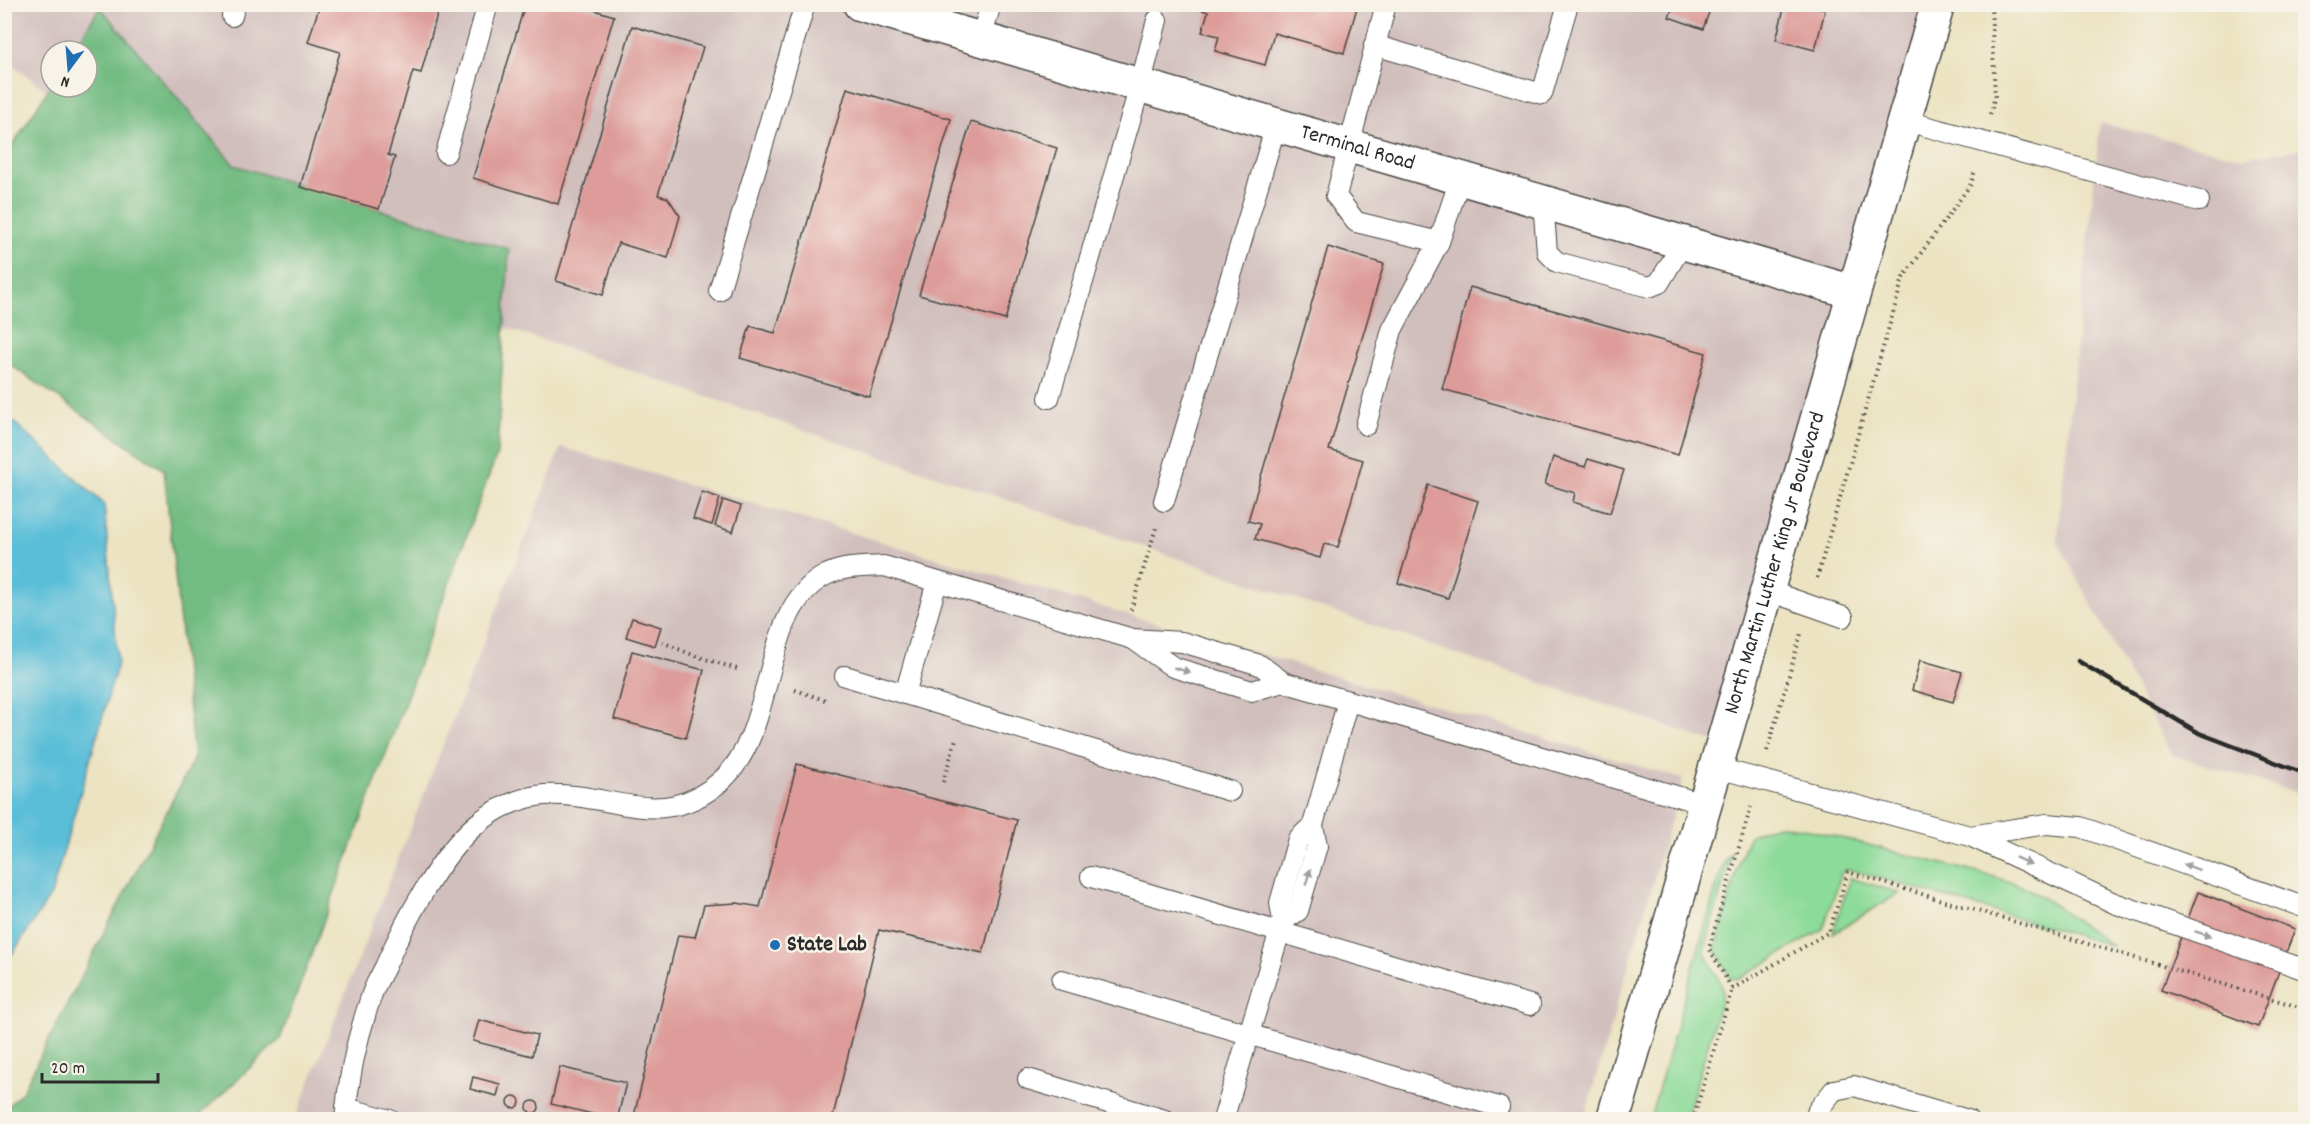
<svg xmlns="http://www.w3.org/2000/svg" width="2310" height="1124" font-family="Dekko,sans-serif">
<rect width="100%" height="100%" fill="#f7f3e8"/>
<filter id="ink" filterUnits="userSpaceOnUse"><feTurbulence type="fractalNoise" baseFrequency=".0167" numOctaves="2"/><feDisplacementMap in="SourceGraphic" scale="12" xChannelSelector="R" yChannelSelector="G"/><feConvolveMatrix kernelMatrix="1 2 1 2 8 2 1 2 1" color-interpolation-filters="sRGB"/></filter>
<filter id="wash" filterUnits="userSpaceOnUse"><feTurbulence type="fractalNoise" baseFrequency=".008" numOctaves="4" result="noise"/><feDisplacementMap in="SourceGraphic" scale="24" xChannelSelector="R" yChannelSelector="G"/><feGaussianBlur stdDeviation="1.35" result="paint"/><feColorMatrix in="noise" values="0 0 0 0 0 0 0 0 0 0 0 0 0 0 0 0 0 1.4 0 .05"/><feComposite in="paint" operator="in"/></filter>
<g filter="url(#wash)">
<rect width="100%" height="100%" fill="#ebe3c1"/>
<g fill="#d1bfbe" fill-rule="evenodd">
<path d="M4 5H1933L1713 742 238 236 5 59ZM51 51H87V87H51Z"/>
<polygon points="2100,123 2243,158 2305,148 2305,795 2172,755 2057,540"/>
<polygon points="561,447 1683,779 1584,1119 295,1120"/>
</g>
<g fill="#8ddb9a" stroke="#5c8362" stroke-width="1.5">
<path d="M1783 826 1802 828 1994 877C2006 881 2019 884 2030 890 2059 906 2085 928 2113 946L1848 869 1842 872 1823 929 1739 979 1730 978 1715 949 1740 859 1750 835 1770 827Z"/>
<polygon points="1732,852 1704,951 1722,986 1723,994 1686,1119 1650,1119 1719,877 1725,860"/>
<polygon points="1850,878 1900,893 1833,933"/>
</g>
<polygon fill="#72bb82" stroke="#4e7356" stroke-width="1.5" points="100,7 234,165 509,249 497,454 280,1039 196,1119 5,1119 5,1109 22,1092 194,758 164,470 5,361 4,159 51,85 51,87 87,87 87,51 73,51"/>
<polygon fill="#5abed8" stroke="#427482" stroke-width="1.5" points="5,414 104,504 118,663 51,895 5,965"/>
<g id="blocks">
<g fill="#dd9b99">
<polygon points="320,4 347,4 369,11 371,4 440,4 421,73 413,71 388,155 395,157 379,209 300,187 340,52 308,42"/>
<polygon points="525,4 575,4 614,16 558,204 473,178"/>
<polygon points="1185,4 1358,4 1344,53 1274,33 1265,65 1215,51 1219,36 1202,32 1208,12"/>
<polygon points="1674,4 1712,4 1703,29 1669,17"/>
<polygon points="1785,4 1804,4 1825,10 1815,50 1776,40"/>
<polygon points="632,26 703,47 658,195 668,198 680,216 668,258 618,243 603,295 556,281"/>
<polygon points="847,88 951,119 869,396 740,358 750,326 775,333"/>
<polygon points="971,122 1057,148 1005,320 919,295"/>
<polygon points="1328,247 1384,264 1329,450 1363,460 1338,547 1324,544 1320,558 1255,539 1260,524 1248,521"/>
<polygon points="1470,287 1706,353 1678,455 1442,389"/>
<polygon points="1553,457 1585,467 1588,459 1624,470 1610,513 1573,502 1575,493 1545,484"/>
<polygon points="1428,485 1478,501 1448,598 1398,583"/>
<polygon points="702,492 720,498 712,525 693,519"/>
<polygon points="723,500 741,506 733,532 715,526"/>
<polygon points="632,618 661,627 655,646 626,637"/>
<polygon points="632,651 704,670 686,738 614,719"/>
<polygon points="1920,660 1962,672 1953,702 1912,690"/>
<polygon points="797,764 1017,820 983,953 879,930 832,1120 633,1120 678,935 695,937 704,905 737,903 760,907"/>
<polygon points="2198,892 2295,929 2258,1027 2161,990"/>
<polygon points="479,1020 537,1035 532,1056 473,1041"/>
<polygon points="560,1067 626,1083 617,1120 551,1104"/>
<polygon points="473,1077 500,1084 497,1096 470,1089"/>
<circle cx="514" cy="1102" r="6"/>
<circle cx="533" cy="1107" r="6"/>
</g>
</g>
</g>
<g filter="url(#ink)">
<use href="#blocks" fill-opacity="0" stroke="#484742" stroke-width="1.5"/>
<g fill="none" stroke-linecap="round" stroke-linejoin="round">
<defs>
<g id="lane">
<polyline points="1386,4 1336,196 1356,222 1439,242 1460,179"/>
<polyline points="232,16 235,4"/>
<polyline points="981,39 991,4"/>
<polyline points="1374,45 1542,94 1568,4"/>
<polyline points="1903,120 2199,201"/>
<polyline points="446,153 488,4"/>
<polyline points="1543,202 1547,252 1557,262 1649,287 1659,283 1683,243"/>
<polyline points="719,291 805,4"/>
<polyline points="1049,398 1140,86 1157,20"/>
<polyline points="1366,425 1392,330 1439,242"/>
<polyline points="1164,501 1276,125"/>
<polyline points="937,582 905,694 1230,791"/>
<polyline points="1766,590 1843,617"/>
<polyline points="1133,639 1173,667 1252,691 1283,682"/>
<polyline points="845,676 905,694"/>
<polyline points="1714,767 1970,836 2114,903 2306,970"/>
<polyline points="1970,836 2047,824 2081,827 2306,908"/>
<polyline points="1091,877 1530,1005"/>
<polyline points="1283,921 1298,911 1317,846 1313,825 1348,701"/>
<polyline points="1062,980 1499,1107"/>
<polyline points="1028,1079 1165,1120"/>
<polyline points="346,1108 390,1120"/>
<path d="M345 1120C348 1079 357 1038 370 1000 373 988 380 977 385 967 404 923 443 848 482 820 499 807 522 797 544 795 611 791 662 834 722 780 778 730 759 609 826 575 844 566 864 567 884 566L1133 639 1182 642 1260 665 1283 682 1704 804"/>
<polyline points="1223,1120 1283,921 1280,903 1298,839 1313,825"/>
<polyline points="1815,1120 1818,1110 1834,1090 1854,1086 1968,1120"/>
</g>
<g id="street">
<path id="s1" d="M860 4 1853 292"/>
</g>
<g id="secondary">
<path id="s2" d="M1613 1120 1938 4"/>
</g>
</defs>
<use href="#lane" stroke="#484742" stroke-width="22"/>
<use href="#street" stroke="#484742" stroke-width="36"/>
<use href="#secondary" stroke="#484742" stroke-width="36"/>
<g stroke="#484742" stroke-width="4" stroke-dasharray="1.5 4.5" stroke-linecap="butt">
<polyline points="1990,114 1995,97 1991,4"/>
<polyline points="1817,578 1903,278 1971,184 1975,170"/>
<polyline points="1131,610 1156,528"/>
<polyline points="662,642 693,655 740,670"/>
<polyline points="795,690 828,701"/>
<polyline points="1767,751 1801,634"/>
<polyline points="943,782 956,739"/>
<polyline points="1732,989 1829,932 1848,872 2306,1009"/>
<polyline points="1693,1120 1732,989 1709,948 1751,807"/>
</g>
<use href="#lane" stroke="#fff" stroke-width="20"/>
<use href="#street" stroke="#fff" stroke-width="33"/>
<use href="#secondary" stroke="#fff" stroke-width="33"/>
<polyline stroke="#2b2b2b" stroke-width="4.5" points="2078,661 2199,733 2306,774"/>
</g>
<defs><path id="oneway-solid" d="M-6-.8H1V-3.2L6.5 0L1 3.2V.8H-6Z" transform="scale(1.5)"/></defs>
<g fill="#a0a0a0">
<use href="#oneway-solid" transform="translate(1182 670) rotate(16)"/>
<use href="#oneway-solid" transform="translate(2023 861) rotate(25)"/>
<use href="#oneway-solid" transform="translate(2191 867) rotate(-160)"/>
<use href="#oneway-solid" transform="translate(1308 877) rotate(-74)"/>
<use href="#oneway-solid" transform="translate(2203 934) rotate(19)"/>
</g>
</g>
<circle fill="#1f6fb2" stroke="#f7f3e8" stroke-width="2" cx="775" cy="945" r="6"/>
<g text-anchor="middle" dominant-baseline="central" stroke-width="5" stroke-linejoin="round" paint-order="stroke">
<g font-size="22" fill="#2b2b2b" stroke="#f7f3e8">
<text stroke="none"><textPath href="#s1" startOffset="518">Terminal Road</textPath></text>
<text stroke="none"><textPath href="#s2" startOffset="580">North Martin Luther King Jr Boulevard</textPath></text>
</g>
<g font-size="22" font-weight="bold" fill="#2b2b2b" stroke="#f7f3e8" text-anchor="start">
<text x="787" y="945">State Lab</text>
</g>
</g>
<rect width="2310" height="1124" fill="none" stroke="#f7f3e8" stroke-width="24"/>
<g transform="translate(69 69) rotate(196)"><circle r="28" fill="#f7f3e8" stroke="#a5a39c" stroke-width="1.5"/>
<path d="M0-4.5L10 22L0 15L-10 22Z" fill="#1f6fb2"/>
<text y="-9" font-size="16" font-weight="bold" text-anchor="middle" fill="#2b2b2b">N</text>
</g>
<path d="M42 1073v9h116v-9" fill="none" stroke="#2b2b2b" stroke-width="3"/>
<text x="51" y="1073" font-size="18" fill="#2b2b2b" stroke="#f7f3e8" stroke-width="4.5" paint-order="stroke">20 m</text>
</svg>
